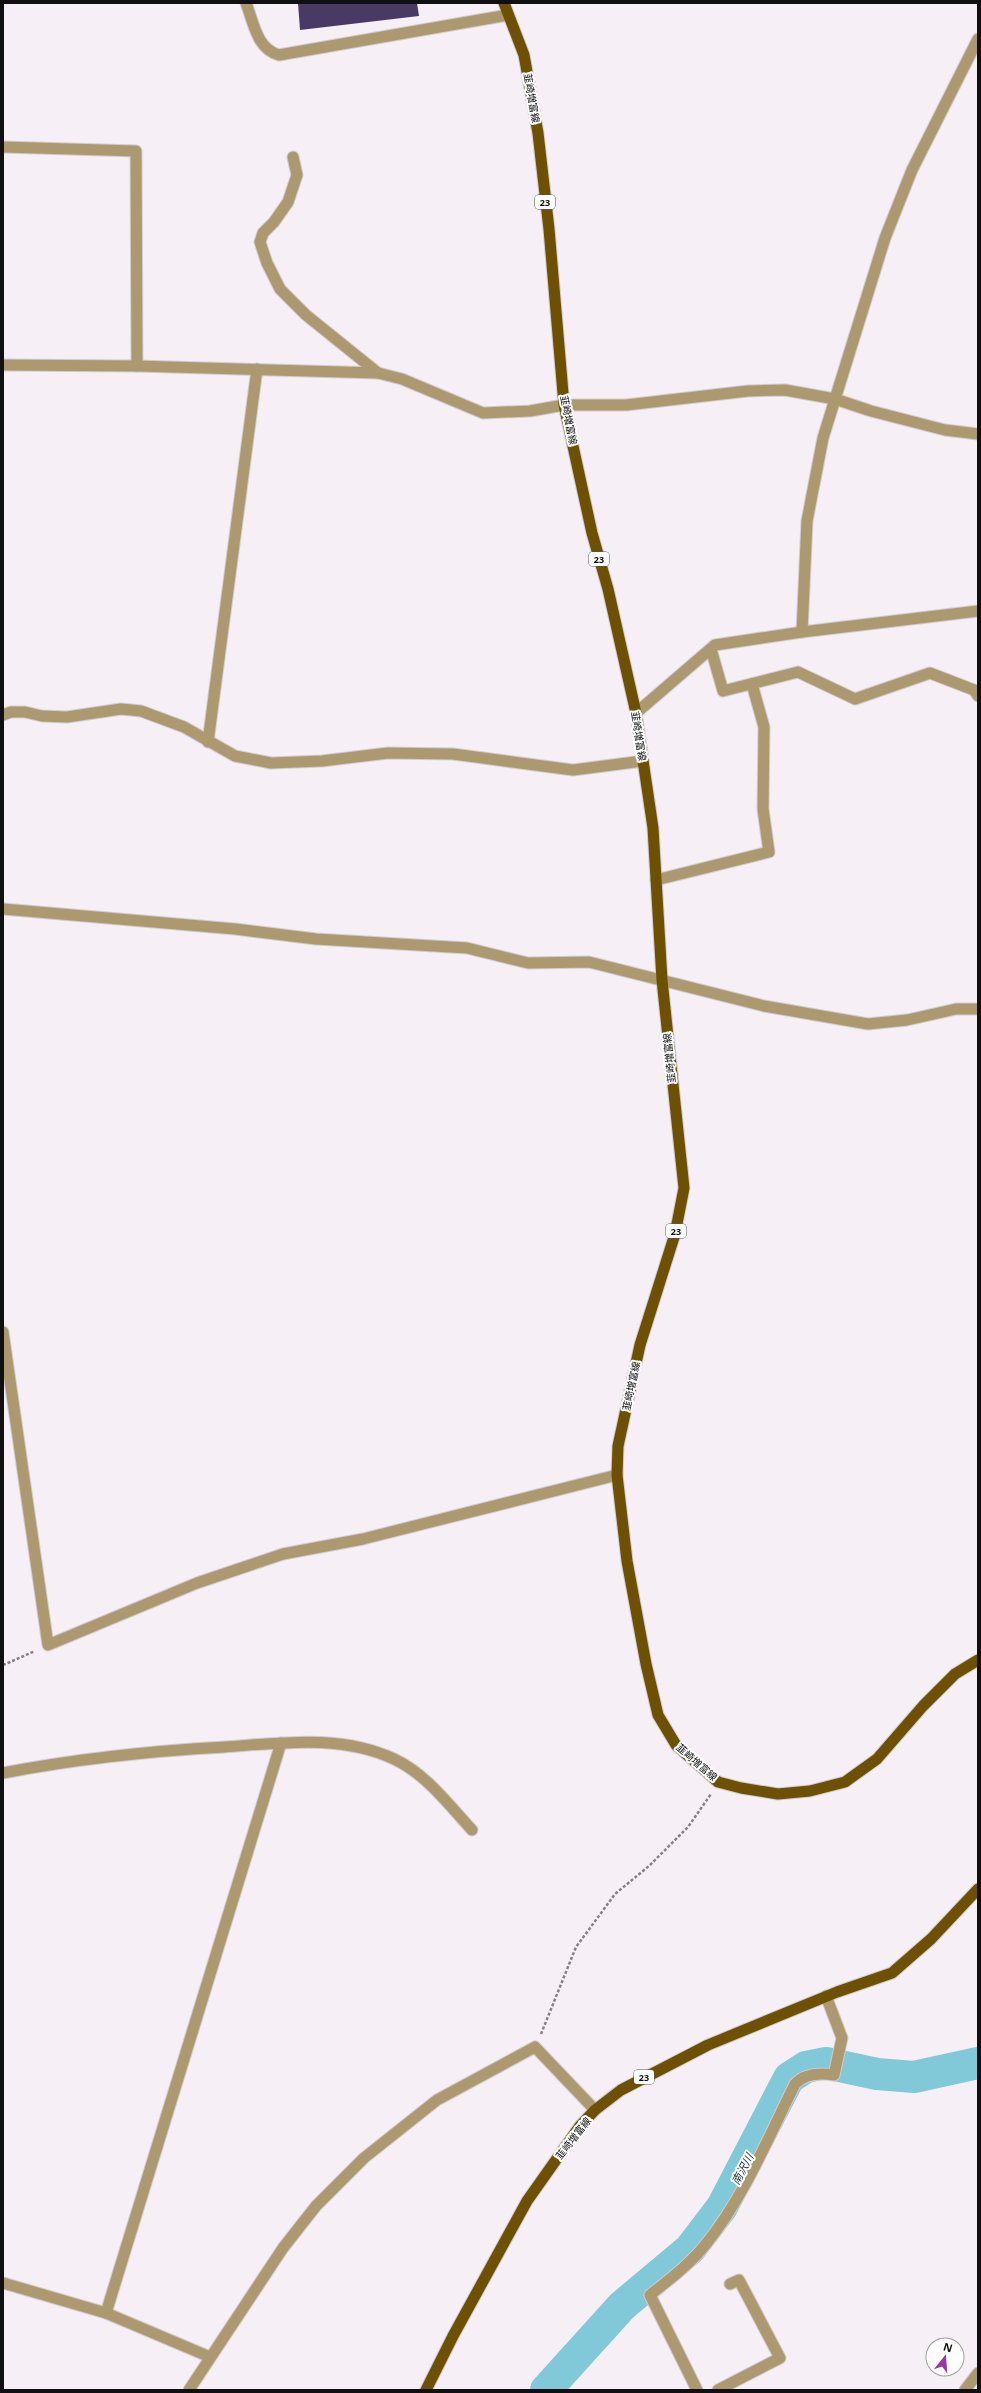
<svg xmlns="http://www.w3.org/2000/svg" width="981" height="2393" font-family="'Open Sans','Noto Sans JP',sans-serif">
<rect width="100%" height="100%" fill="#f6f0f6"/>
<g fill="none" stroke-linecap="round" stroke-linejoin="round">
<polyline stroke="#81c8d8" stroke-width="32" points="546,2390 622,2306 690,2249 722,2207 789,2078 806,2067 826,2063 877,2074 914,2077 978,2063"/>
</g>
<polygon fill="#493a65" points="298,3 417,3 419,16 300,30"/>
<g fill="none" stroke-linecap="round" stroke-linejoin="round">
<defs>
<g id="minor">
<path d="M246 3C254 24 257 49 279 55L508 15"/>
<polyline points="3,147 136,151 137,366"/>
<polyline points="293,157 297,175 288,202 274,222 263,233 260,242 267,263 280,289 306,315 378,373"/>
<polyline points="3,365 137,366 378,373 402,379 483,413 530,411 564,405 626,405 748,391 785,390 835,399 871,411 945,430 978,434"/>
<polyline points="802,632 807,521 823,438 885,238 912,170 978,39"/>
<polyline points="711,649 723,691 798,672 855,699 930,673 974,690 978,696"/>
<polyline points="636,713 715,645 802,632 978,611"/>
<polyline points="3,715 11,712 25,712 42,716 67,717 121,709 141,711 184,727 235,756 271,763 322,761 388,753 453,754 573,770 643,761"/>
<polyline points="208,742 257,369"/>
<polyline points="656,880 769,852 763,809 764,727 752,684"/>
<polyline points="3,909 235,929 316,939 467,948 528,963 589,962 764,1006 868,1024 907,1020 956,1009 978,1009"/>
<polyline points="3,1332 48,1645 197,1583 283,1554 363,1539 617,1475"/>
<path d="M3 1773C76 1759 150 1751 225 1747 281 1743 341 1734 394 1759 426 1774 448 1804 472 1830"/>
<polyline points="3,2283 106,2313 210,2357"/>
<polyline points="106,2313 281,1743"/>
<polyline points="189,2390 283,2248 316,2206 364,2158 437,2100 535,2047 595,2110"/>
<path d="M697 2390 650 2295C670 2279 690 2264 706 2244 744 2197 768 2138 795 2084 805 2073 821 2073 834 2075L842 2038 826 1996"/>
<polyline points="718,2390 780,2358 739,2280 730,2284"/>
<polyline points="965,2390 978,2373"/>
</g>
<g id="primary">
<polyline points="504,3 524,55 538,133 549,229 564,405 592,533 608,589 636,713 653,828 662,980 684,1188 675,1234 640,1345 618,1446 617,1475 627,1561 646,1664 658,1715 676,1745 718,1782 741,1788 778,1794 810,1791 845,1782 877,1759 923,1706 955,1674 978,1660"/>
<polyline points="426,2390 453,2336 527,2201 580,2126 595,2110 621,2090 708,2045 837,1992 892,1973 931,1939 978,1889"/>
</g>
</defs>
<use href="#minor" stroke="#d1ccd1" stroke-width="13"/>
<use href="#primary" stroke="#d1ccd1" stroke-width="13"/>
<g stroke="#858185" stroke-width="2.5" stroke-dasharray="3 2" stroke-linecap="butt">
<polyline points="3,1665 35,1651"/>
<polyline points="541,2034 576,1947 615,1894 649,1866 688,1827 711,1794"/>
</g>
<use href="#minor" stroke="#ad9970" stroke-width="11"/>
<use href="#primary" stroke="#6d5001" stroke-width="11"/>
</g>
<g text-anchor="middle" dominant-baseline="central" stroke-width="4" stroke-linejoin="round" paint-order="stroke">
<g fill="#fff" stroke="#585758" stroke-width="1">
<rect x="535" y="195" width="20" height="14" rx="3"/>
<rect x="589" y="552" width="20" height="14" rx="3"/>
<rect x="666" y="1224" width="20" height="14" rx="3"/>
<rect x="634" y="2070" width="20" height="14" rx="3"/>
</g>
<g font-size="9" font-weight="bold" fill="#110f11">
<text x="545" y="202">23</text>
<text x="599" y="559">23</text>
<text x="676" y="1231">23</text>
<text x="644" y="2077">23</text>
</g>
<g font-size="10" fill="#110f11" stroke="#fff">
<text transform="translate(532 98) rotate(80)">韮崎増富線</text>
<text transform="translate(569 420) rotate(79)">韮崎増富線</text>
<text transform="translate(639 736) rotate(81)">韮崎増富線</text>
<text transform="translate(669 1058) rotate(-96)">韮崎増富線</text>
<text transform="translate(631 1386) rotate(-78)">韮崎増富線</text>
<text transform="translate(697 1762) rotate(41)">韮崎増富線</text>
<text transform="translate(573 2138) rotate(-52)">韮崎増富線</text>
</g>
<g font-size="11" font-style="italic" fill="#0f323a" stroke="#fff">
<text transform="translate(742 2169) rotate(-62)">南沢川</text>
</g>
</g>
<rect width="981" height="2393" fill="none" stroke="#110f11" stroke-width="8"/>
<g transform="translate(945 2357) rotate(17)"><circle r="19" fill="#ffffff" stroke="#a09fa0"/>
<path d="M0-3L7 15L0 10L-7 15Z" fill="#99389f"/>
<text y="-6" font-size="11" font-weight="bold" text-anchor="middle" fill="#110f11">N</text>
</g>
</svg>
